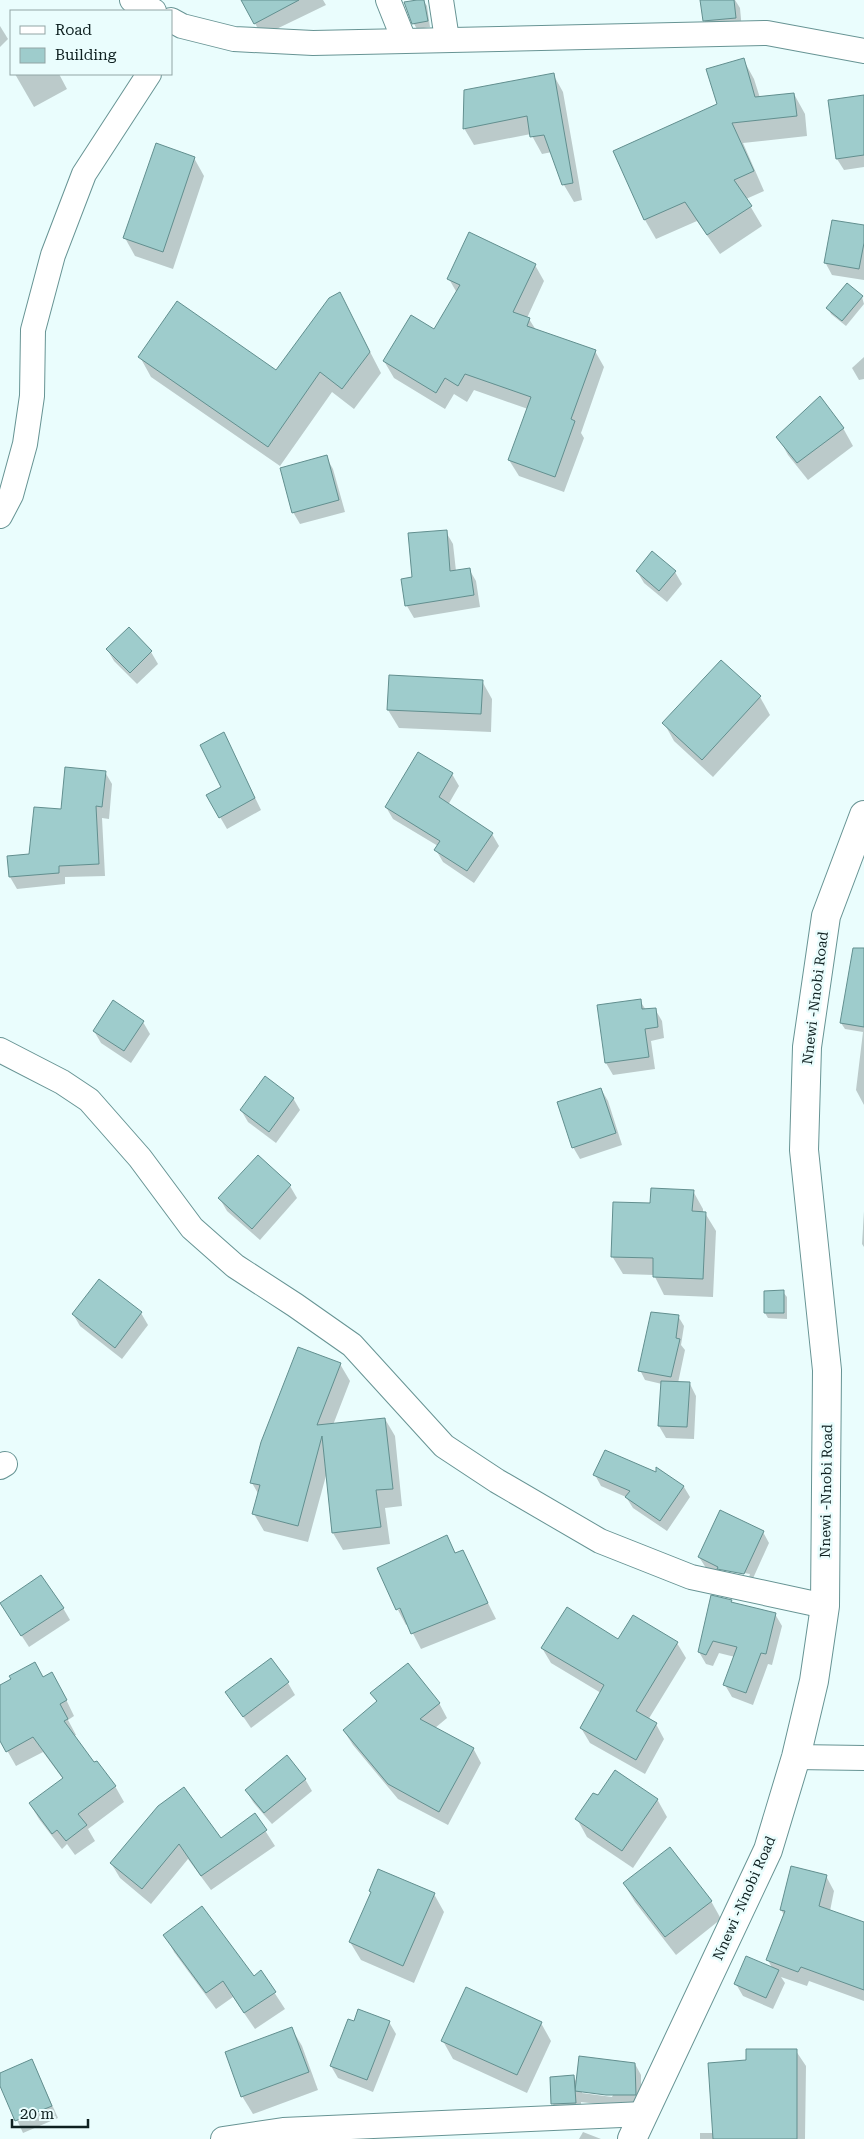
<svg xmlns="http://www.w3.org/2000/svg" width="864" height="2139" font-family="'Roboto Serif',serif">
<rect width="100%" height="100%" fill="#eafdfd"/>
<g fill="#0003" fill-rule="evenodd">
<polygon points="242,0 323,0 326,5 262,36"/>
<polygon points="423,0 427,6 430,27 417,29 414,24"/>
<polygon points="701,0 735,0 740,8 742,30 711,32 704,20"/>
<polygon points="0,26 8,39 0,47"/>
<polygon points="743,59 754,79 760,98 794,94 805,114 807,136 743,143 764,191 746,199 762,226 720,254 697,221 656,239 645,220 615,151 718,105"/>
<polygon points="15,74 59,74 67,89 34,107"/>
<polygon points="553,74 563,92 582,200 574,202 564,185 552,152 542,154 531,134 474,145 464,128"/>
<polygon points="864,96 864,167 844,170 837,159"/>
<polygon points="194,158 204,176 173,269 135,256 125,238"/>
<polygon points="864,226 864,280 832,275 825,262"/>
<polygon points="535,265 544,281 527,318 529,319 536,330 595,351 604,367 581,433 584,438 564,492 519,476 509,460 528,409 474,390 467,402 454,394 445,409 394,378 384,361 435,331 457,293 449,279"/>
<polygon points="340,294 381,373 354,409 332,392 280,466 151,377 140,357 276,372"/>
<polygon points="862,297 864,304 846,326 831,314 828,308"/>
<polygon points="864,357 864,379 859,380 852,368"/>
<polygon points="843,428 853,446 808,480 788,455 778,437"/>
<polygon points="326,457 333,469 345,512 300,524 293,512"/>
<polygon points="446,532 453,544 456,571 469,569 476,581 480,607 414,618 407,606 402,580 413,578"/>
<polygon points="637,571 675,572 682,584 667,602 644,583"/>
<polygon points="129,628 151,652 158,664 137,684 114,661 107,649"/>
<polygon points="482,681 492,699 491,732 399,728 388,710"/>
<polygon points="760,697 770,715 713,777 674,741 664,723"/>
<polygon points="224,734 261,810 227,829 208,796 223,787"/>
<polygon points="105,772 112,784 109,819 102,818 105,876 65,877 65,884 17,889 10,877 30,855 62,811"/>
<polygon points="452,774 459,786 448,805 492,834 499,846 474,883 443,862 436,850 438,846 393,819 386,807"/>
<polygon points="864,955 864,1105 856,1090 863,1032 845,1029 841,1023"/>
<polygon points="640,1001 646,1010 655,1009 662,1021 664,1038 651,1041 655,1069 613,1075 606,1063 599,1006"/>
<polygon points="143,1022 150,1034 131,1063 101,1043 94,1031"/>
<polygon points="601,1089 608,1101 622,1145 580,1159 573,1147"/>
<polygon points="293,1098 300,1110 276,1143 248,1122 241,1110"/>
<polygon points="290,1186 297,1198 260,1240 227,1211 220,1199"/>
<polygon points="693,1191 703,1209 703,1213 705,1213 716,1231 713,1297 664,1295 654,1275 623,1274 612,1256 651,1205"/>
<polygon points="864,1211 864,1247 862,1244"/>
<polygon points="783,1292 787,1297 787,1319 768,1318 765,1313"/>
<polygon points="141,1313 148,1325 122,1359 80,1326 73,1314"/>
<polygon points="678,1316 684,1326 681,1345 685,1350 678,1383 690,1384 696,1396 694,1439 666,1438 659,1426 662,1384 645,1380 640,1370"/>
<polygon points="340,1364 350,1381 333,1425 385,1419 395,1436 402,1506 385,1508 390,1544 343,1550 333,1533 327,1472 308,1542 264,1531 254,1514 259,1495 252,1483"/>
<polygon points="595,1475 684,1487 690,1497 667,1531 633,1508 626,1497 601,1486"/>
<path d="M763 1532 769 1543 750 1585 706 1568 699 1557ZM718 1568 750 1574 749 1577 718 1570Z"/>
<polygon points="446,1537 456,1554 462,1551 496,1619 421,1649 408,1624 406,1625 398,1610 406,1606"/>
<polygon points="731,1601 733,1604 775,1614 782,1626 772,1665 768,1664 753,1705 732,1697 725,1685 735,1657 719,1653 713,1666 706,1664 699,1652"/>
<polygon points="63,1608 70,1620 29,1647 8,1615"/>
<polygon points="619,1641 677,1643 686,1658 648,1720 656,1724 664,1739 645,1774 590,1743 581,1728 601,1693 551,1663 542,1648"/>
<polygon points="43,1679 61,1689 74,1716 68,1720 76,1735 74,1736 94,1764 115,1786 124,1802 88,1829 95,1841 75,1855 67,1844 62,1849 39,1819 30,1804 63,1779 43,1752 16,1766 0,1738 0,1686"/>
<polygon points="288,1683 295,1695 251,1728 227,1693"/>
<polygon points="372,1693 439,1703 447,1718 435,1728 473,1748 481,1763 448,1825 398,1799 353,1745 344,1731 377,1703"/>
<polygon points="305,1779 312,1791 272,1824 253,1802 246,1790"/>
<polygon points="598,1797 657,1799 667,1817 633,1868 587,1837 577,1819"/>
<polygon points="158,1807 220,1840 255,1815 275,1846 211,1890 188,1859 151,1904 120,1878 111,1863"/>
<polygon points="826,1876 834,1891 830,1911 864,1924 864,2001 809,1981 807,1986 781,1977 785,1983 773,2009 743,1996 736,1984 772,1968 768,1960 784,1915 781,1910"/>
<polygon points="624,1884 711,1901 721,1919 676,1955 635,1902"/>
<polygon points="370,1891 434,1894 444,1912 414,1983 361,1960 350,1942 372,1894"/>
<polygon points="165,1935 253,1977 261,1972 285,2009 255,2029 233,1997 216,2009 174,1952"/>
<polygon points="354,2022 389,2022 396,2034 373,2092 338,2078 331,2066"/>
<polygon points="541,2023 551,2041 527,2093 453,2059 443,2041"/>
<polygon points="292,2029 302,2046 318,2090 253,2114 242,2096"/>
<polygon points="796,2051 806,2066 805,2139 700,2139 700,2133 714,2133 747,2061"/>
<polygon points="32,2060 58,2118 23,2133 0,2083 0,2074"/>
<path d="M635 2064 641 2075V2105L613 2106 581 2102 582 2115 560 2116 553 2104 551 2078 574 2077 577 2083ZM582 2091 613 2095 612 2097 582 2093Z"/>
<polygon points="583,2132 601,2139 579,2139"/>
</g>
<g fill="#9ecccc" stroke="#628f8f">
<polygon points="241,0 299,0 254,24"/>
<polygon points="417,0 424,0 428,21 412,24 404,2"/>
<polygon points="700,0 734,0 736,18 703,21"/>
<polygon points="744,58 755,97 794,93 797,116 732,123 754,171 734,180 752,206 707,235 685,202 644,220 613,151 717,104 706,69"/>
<polygon points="554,73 573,183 562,185 544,135 530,137 527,116 463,129 464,90"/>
<polygon points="864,95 864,155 836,159 828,100"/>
<polygon points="156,143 195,157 163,252 123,238"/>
<polygon points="832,220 864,225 864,243 859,269 824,263"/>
<polygon points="469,232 536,264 513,312 530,318 527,326 596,350 571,419 575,421 555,477 508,460 531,397 465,374 458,386 445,378 436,393 383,361 411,315 434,329 460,285 447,279"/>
<polygon points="847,283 863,296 842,321 826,308"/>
<polygon points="340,292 370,352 342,389 320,372 268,447 138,357 177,301 276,370 329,298"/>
<polygon points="820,396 844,428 797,463 776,437"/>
<polygon points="327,455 339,500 292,513 280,468"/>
<polygon points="447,530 450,571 470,568 474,595 405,606 401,579 412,577 408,533"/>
<polygon points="652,551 676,571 659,591 636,571"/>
<polygon points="129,627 152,651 130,673 106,649"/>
<polygon points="721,660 761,696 702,760 662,723"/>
<polygon points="389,675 483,680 481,714 387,710"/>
<polygon points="224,732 255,798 219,818 206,795 221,787 200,745"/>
<polygon points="418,752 453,773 439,797 493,833 467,871 434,850 440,841 385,807"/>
<polygon points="65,767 106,771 102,807 96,806 99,864 59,866 59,873 9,877 7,856 29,854 34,807 61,809"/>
<polygon points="853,948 864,948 864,1027 840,1023"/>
<polygon points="641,999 642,1009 656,1008 658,1027 645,1029 649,1057 605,1063 597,1005"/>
<polygon points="113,1000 144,1021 124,1051 93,1031"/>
<polygon points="265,1076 294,1098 269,1132 240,1110"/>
<polygon points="601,1088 616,1133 572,1148 557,1102"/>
<polygon points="258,1155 291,1185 252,1229 218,1198"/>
<polygon points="651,1188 694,1190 692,1211 706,1212 703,1279 653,1277 653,1258 611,1257 613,1202 650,1203"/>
<polygon points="99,1279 142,1312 115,1348 72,1314"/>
<polygon points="784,1290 784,1313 764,1313 764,1291"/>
<polygon points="651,1312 679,1315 676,1338 680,1339 671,1377 638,1371"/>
<polygon points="298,1347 341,1363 317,1425 385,1418 393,1489 376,1490 381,1527 332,1533 322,1436 298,1526 252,1514 260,1485 250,1483 261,1442"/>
<polygon points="661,1381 690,1382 687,1427 658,1426"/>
<polygon points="605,1450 656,1472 656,1467 684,1486 660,1521 625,1497 630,1491 593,1475"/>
<polygon points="720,1510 764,1531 744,1574 717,1569 718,1567 698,1557"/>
<polygon points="447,1535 455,1553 463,1550 488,1603 411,1634 400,1608 396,1610 377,1568"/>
<polygon points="41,1575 64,1608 21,1636 0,1603"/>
<polygon points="711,1595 732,1600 731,1602 776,1613 766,1654 761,1653 746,1693 723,1685 737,1647 713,1641 706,1655 698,1652"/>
<polygon points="567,1607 618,1639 633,1615 678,1642 636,1711 657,1723 636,1760 580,1728 604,1685 541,1648"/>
<polygon points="271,1658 289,1682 243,1717 225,1692"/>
<polygon points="35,1662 43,1677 52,1672 67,1700 60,1704 68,1719 64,1721 94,1762 97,1761 116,1786 78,1814 87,1825 66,1841 57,1830 52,1834 29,1803 63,1778 33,1737 6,1752 0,1741 0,1685 11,1679 9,1676"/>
<polygon points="408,1663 440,1703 420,1719 474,1748 439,1812 388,1784 343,1730 377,1701 370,1693"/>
<polygon points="287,1755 306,1779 264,1813 245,1790"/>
<polygon points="615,1770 658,1799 622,1851 575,1819 593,1793 598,1795"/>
<polygon points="184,1787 221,1838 255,1813 267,1830 201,1876 179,1844 142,1889 110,1863 158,1806"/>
<polygon points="670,1847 712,1901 665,1937 623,1883"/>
<polygon points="791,1866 827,1875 819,1906 864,1922 864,1990 801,1967 798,1972 766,1960 785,1911 780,1910"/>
<polygon points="378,1869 435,1893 403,1966 349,1942 371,1892 369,1891"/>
<polygon points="202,1906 254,1976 261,1970 276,1992 244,2013 223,1981 206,1993 163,1935"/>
<polygon points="746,1956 779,1970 766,1998 734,1984"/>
<polygon points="466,1987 542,2022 517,2075 441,2041"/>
<polygon points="358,2009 390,2021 367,2080 330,2066 348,2019 354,2021"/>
<polygon points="292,2027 309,2072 241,2097 225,2052"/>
<polygon points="746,2049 797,2049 797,2139 713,2139 708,2063 746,2060"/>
<polygon points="579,2056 635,2063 636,2095 606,2095 575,2091"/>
<polygon points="32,2059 52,2106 15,2121 0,2086 0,2073"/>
<polygon points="574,2075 576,2103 551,2104 550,2077"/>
</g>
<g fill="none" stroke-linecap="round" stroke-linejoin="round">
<defs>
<g id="minor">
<polyline points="132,0 154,11"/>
<polyline points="388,0 404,40"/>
<polyline points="441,0 447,39"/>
<polyline points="171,20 182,26 234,39 313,43 767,33 864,51"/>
<polyline points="0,516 11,495 25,444 32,396 33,330 53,255 84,174 149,74"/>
<polyline points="0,1050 62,1082 89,1100 140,1158 192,1228 235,1266 295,1305 352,1345 444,1446 497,1481 600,1541 691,1577 825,1606"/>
<polyline points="0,1467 5,1464"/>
<polyline points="796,1757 864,1758"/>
<polyline points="223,2139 283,2130 644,2114"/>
</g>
<polyline id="secondary" points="632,2139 768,1850 796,1757 814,1681 825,1606 827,1370 804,1150 807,1047 826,916 864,815"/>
</defs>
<use href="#minor" stroke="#679494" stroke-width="26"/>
<use href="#secondary" stroke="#679494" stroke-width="30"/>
<use href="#minor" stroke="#fff" stroke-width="24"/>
<use href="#secondary" stroke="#fff" stroke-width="28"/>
</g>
<g text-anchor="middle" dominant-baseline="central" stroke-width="5" stroke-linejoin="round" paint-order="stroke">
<g font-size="14" fill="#0e2020" stroke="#eafdfd">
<text transform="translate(815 998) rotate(-83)">Nnewi -Nnobi Road</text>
<text transform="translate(826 1491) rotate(-89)">Nnewi -Nnobi Road</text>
<text transform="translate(744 1898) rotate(-66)">Nnewi -Nnobi Road</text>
</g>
</g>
<rect x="10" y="10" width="162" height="65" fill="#eafdfd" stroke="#92a5a5"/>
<rect x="20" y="26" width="25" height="8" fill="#ffffff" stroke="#92a5a5"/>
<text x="55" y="35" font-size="15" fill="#0e2020">Road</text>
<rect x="20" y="48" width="25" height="15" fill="#9ecccc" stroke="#92a5a5"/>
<text x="55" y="60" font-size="15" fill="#0e2020">Building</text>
<path d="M12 2119v8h76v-8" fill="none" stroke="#0e2020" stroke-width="2.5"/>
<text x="20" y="2119" font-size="15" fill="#0e2020" stroke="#eafdfd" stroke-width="4" paint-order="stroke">20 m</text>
</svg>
